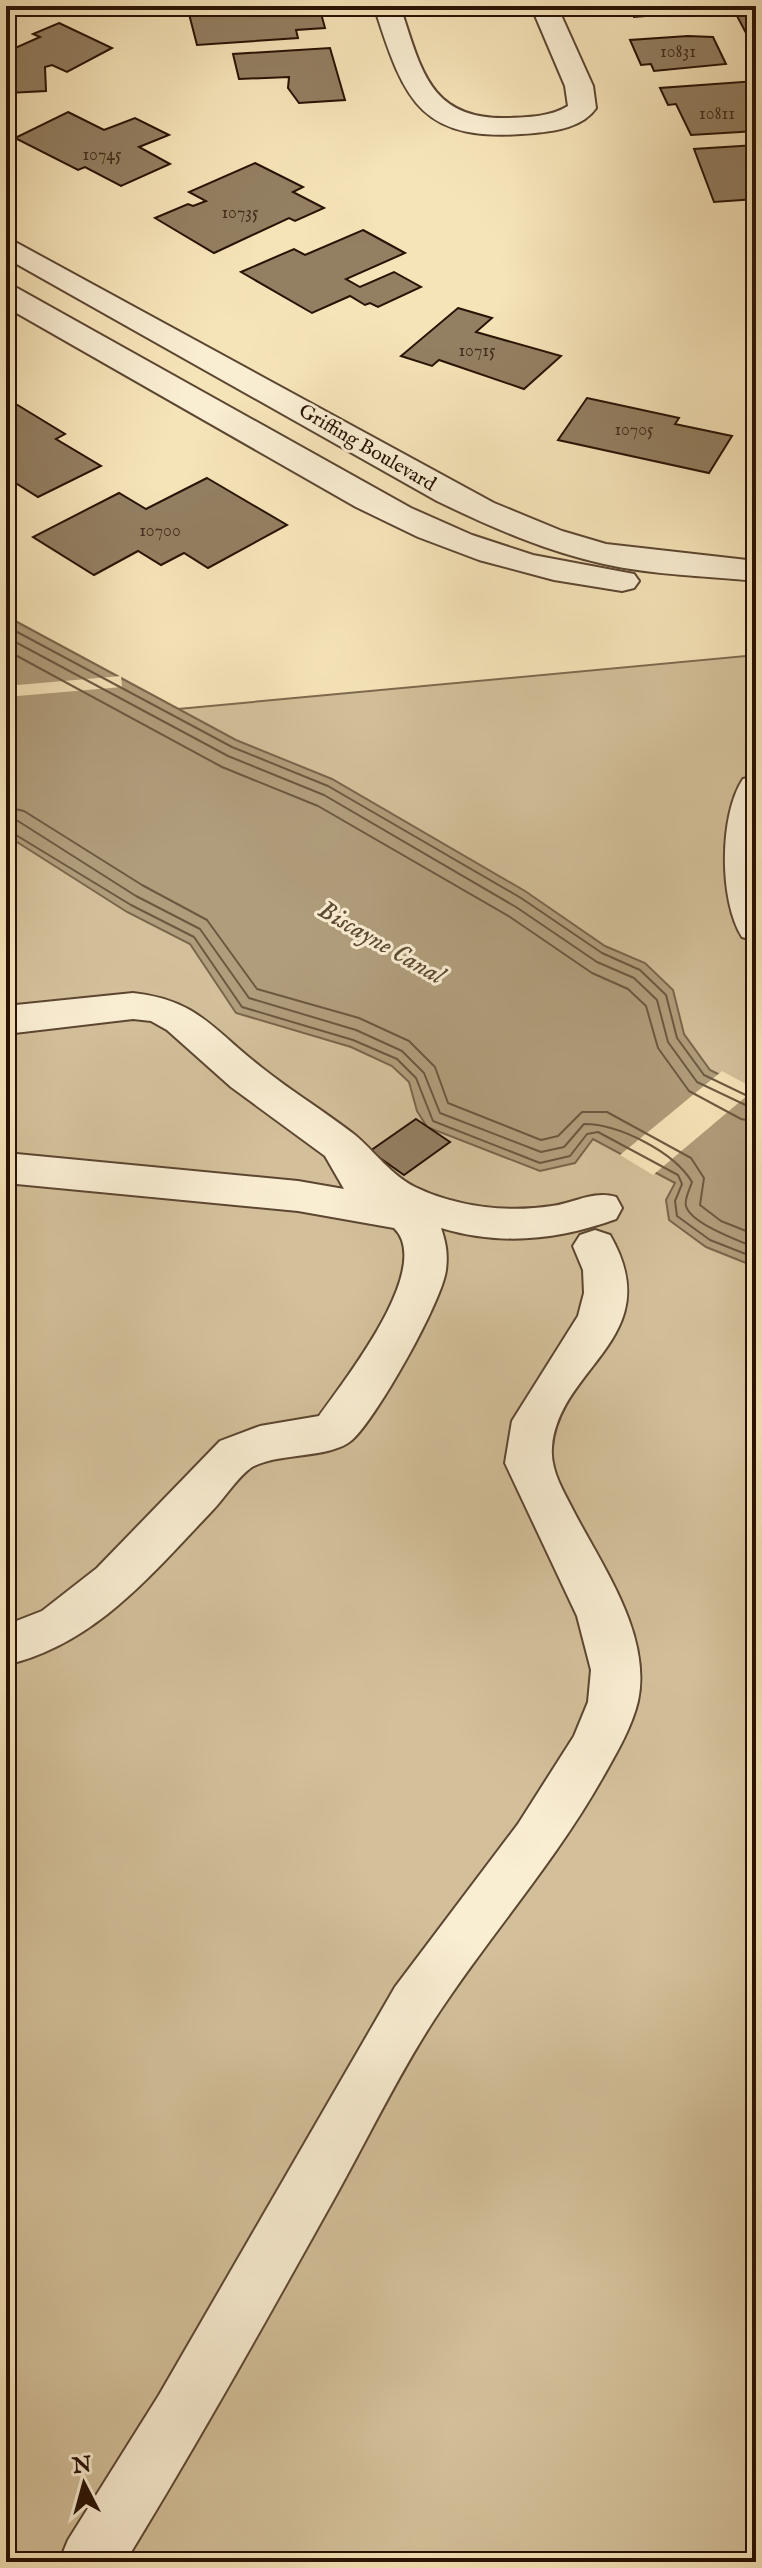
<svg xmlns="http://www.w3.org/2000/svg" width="762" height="2568" font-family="'IM FELL English',serif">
<rect width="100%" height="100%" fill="#f6e4b9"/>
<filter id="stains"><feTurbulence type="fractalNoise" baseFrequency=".0025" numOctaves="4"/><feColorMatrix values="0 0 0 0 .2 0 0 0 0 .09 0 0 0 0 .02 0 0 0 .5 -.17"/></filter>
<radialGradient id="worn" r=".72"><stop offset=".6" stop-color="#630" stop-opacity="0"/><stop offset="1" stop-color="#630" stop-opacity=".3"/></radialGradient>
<polygon fill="#d3c09a" stroke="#7e694f" stroke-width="2" points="756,655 756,2562 6,2562 6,725"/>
<polygon fill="#b09d7b" stroke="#7a654b" stroke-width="2" points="6,616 236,740 332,779 525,891 605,946 645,963 673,990 684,1034 710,1070 756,1093 756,1267 706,1247 669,1220 666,1200 675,1183 593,1139 575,1163 540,1171 427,1127 417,1111 409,1082 392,1066 351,1047 236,1013 190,944 127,912 6,835"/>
<g fill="#f6e4b9">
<polygon points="121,676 122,687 6,697 6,686"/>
<polygon points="722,1071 755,1089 653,1175 620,1155"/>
</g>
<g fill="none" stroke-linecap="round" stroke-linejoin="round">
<g stroke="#6c5840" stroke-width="2">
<polyline points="6,626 232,747 328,786 521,898 602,953 640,970 666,995 677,1038 704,1075 756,1100"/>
<polyline points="6,637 228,756 324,795 516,907 597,962 634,978 657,1000 668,1042 697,1082 756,1110"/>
<polyline points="6,650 222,767 318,806 510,917 592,973 628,989 646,1006 658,1048 689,1091 741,1119 756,1122"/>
<polyline points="6,807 24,811 142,885 207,920 257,989 359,1018 409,1041 435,1067 448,1103 541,1140 558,1136 582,1112 607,1112 691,1158 704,1178 700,1205 721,1221 756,1235"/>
<path d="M6 819 18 821 136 896 200 929 249 998 356 1030 402 1051 424 1073 440 1113 541 1152 564 1147 584 1124C619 1124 674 1152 692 1182 690 1189 684 1199 686 1206 691 1224 740 1241 756 1248"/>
<polyline points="6,829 131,905 194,937 242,1007 353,1040 397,1059 416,1078 433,1121 540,1163 570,1156 587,1134 598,1132 678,1175 682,1184 675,1201 677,1216 710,1240 756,1258"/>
</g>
</g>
<g fill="#937f62" stroke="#281204" stroke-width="2">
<polygon points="319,6 325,28 296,30 298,38 197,45 189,14"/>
<polygon points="629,6 752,6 753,7 634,17"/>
<polygon points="756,15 756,33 746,33 737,16"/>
<polygon points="59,23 112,48 67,72 52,65 45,67 46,91 8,93 6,70 13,56 6,52 40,37 33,34"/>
<polygon points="688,36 713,37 726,64 654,71 651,64 641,65 630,40"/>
<polygon points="330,48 345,100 299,103 288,88 289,77 239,79 233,54"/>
<polygon points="756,81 756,108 750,108 756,131 691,135 676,104 668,105 660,88"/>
<polygon points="68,112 104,130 135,118 169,135 139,147 170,164 121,186 85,167 78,170 15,138"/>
<polygon points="756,145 756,199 714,202 694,149"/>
<polygon points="255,163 303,187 293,192 324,208 295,221 289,218 214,253 155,218 188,204 193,206 206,201 189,192"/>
<polygon points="363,230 405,253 346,279 360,287 394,272 421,287 378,307 370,303 365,305 350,296 312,313 241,272 294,249 305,255"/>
<polygon points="458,308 492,318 476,332 561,356 524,389 439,360 432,366 401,356"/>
<polygon points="6,398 65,434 56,439 101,466 38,497 6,477"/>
<polygon points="587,398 679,418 675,424 732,436 709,473 558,440"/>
<polygon points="207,478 287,525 208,568 184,553 161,565 138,551 94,575 33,537 119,493 146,509"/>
<polygon points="416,1119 450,1142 404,1175 370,1151"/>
</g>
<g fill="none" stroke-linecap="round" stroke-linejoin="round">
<defs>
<g id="minor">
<path d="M374 6H400C421 69 429 120 508 118 529 117 550 117 568 106L565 86 531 6H557L593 86 596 108C583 127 556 131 535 133 421 144 405 104 374 6Z"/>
<path d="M6 237 494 503 562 531 606 544 756 561V581C705 576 653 575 604 564 545 551 491 527 437 501L6 258Z"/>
<polygon points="6,285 17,288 411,508 472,535 533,555 634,574 639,581 634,588 622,591 554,580 479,560 418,537 356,507 6,307"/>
<path d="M756 776V941L742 937C719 901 719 815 743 779Z"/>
<path d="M133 993C198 1000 213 1030 261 1067 291 1091 324 1111 355 1135 375 1152 391 1175 415 1187 456 1207 507 1213 552 1206 575 1203 593 1190 616 1197L622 1208 616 1219C558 1240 501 1246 441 1228 446 1243 448 1254 446 1270 442 1302 376 1419 352 1440 330 1459 280 1452 252 1467 236 1478 225 1498 211 1512 150 1576 95 1644 6 1665V1625L42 1611 97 1568 220 1441 260 1426 319 1416C343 1382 435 1267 394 1228L298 1211 6 1183V1153L298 1181 344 1189 325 1156 231 1087 167 1030 151 1021 133 1019 6 1034V1006Z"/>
<path d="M595 1230 610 1235C669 1337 559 1366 552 1447 550 1470 563 1490 573 1510 602 1566 652 1635 638 1701 632 1727 616 1754 603 1777 554 1864 488 1937 434 2020 397 2077 367 2140 334 2199 266 2321 198 2443 125 2562H59L68 2540 159 2395 395 1987 518 1824 574 1736 588 1702 591 1670 577 1616 505 1463 512 1421 578 1316 584 1293 583 1270 573 1246 580 1235Z"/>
</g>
</defs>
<use href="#minor" stroke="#5c4631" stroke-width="4"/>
<use href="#minor" fill="#f9edd2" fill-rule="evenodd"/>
</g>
<g text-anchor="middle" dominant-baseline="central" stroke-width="6" stroke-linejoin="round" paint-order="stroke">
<g font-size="18" fill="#432d1c">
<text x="678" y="52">10831</text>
<text x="717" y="114">10811</text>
<text x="102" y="155">10745</text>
<text x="240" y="213">10735</text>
<text x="477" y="351">10715</text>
<text x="634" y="430">10705</text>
<text x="160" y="531">10700</text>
</g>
<g font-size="20" fill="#281204" stroke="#f9edd2">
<text transform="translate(367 448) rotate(30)">Griffing Boulevard</text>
</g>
<g font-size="26" font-style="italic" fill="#5e4a34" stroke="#f9edd2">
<text transform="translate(381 943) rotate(30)">Biscayne Canal</text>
</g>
</g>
<rect width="762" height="2568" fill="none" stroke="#f6e4b9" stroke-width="32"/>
<rect x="8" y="8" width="746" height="2552" fill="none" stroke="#281204" stroke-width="4"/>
<rect x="16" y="16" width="730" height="2536" fill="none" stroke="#281204" stroke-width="2"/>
<g transform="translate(84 2484) rotate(354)" stroke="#f9edd2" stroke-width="6" paint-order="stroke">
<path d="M0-6L14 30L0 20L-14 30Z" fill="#281204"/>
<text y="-12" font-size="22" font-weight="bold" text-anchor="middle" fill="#281204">N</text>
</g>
<rect width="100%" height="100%" filter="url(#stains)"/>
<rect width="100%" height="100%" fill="url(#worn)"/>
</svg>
